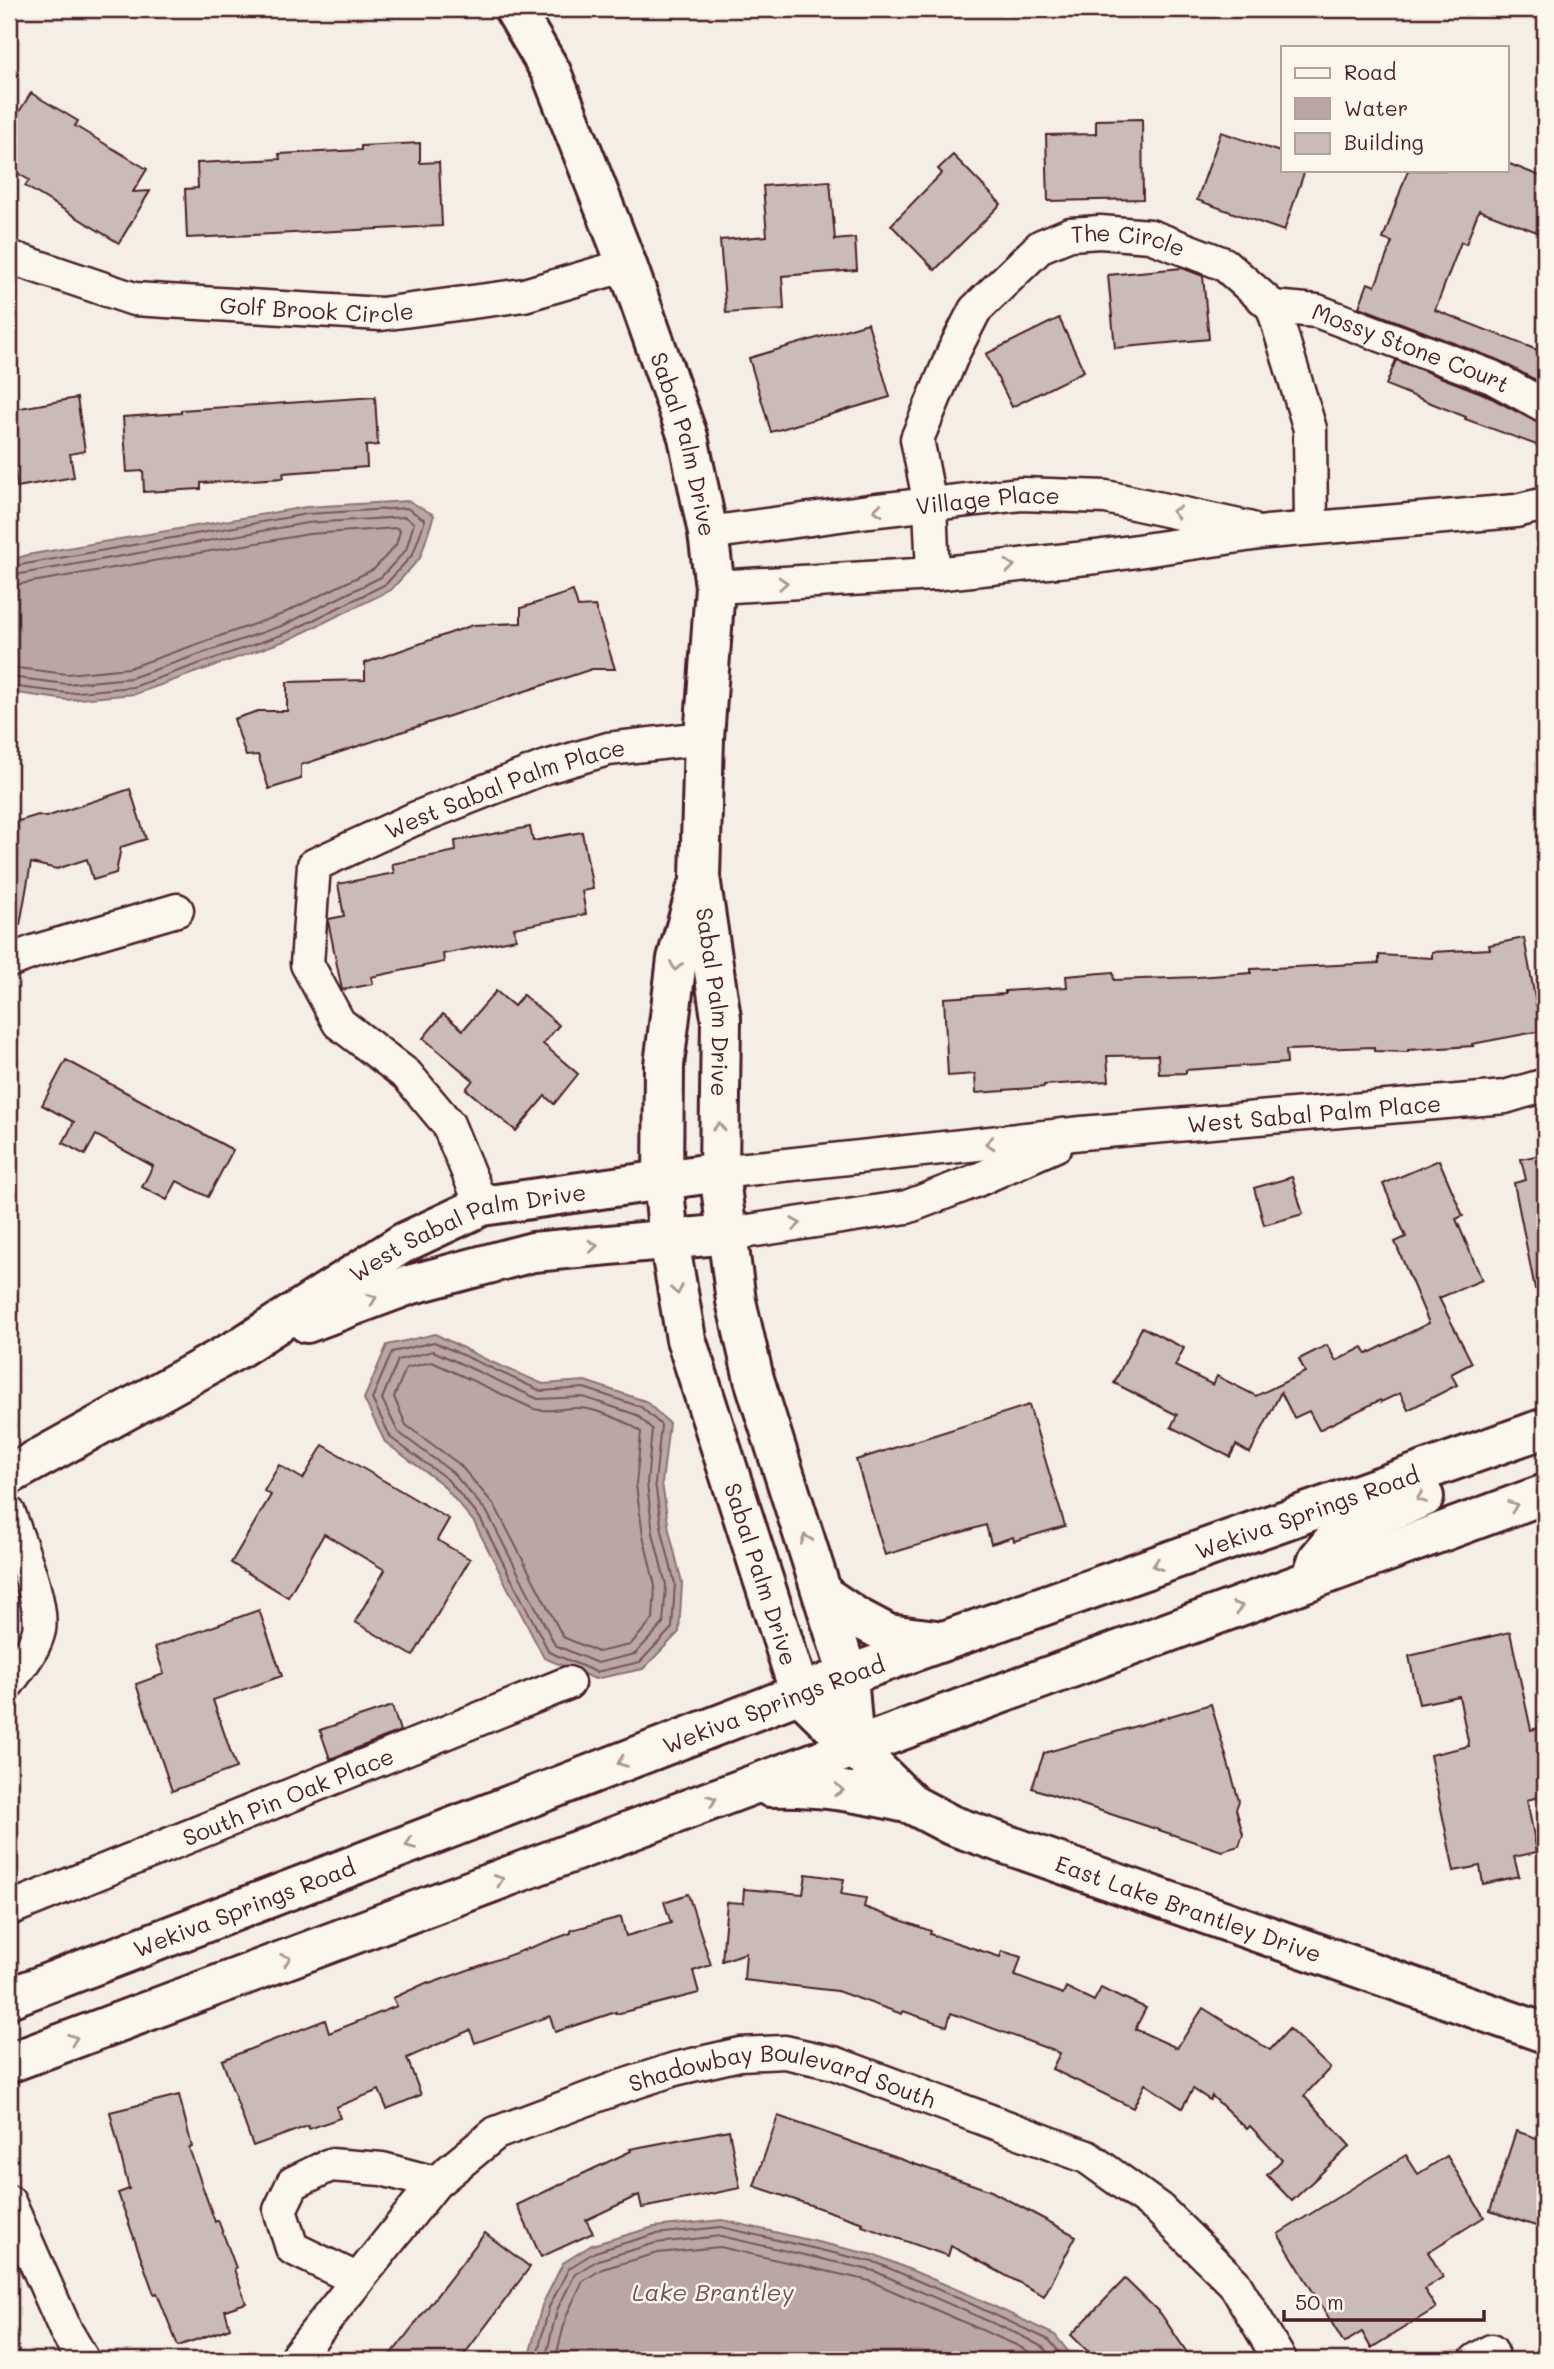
<svg xmlns="http://www.w3.org/2000/svg" width="1554" height="2369" font-family="Mali,sans-serif">
<rect width="100%" height="100%" fill="#f4eee4"/>
<filter id="ink" filterUnits="userSpaceOnUse"><feTurbulence type="fractalNoise" baseFrequency=".0143" numOctaves="2"/><feDisplacementMap in="SourceGraphic" scale="14" xChannelSelector="R" yChannelSelector="G"/><feConvolveMatrix kernelMatrix="1 2 1 2 8 2 1 2 1" color-interpolation-filters="sRGB"/></filter>
<g filter="url(#ink)">
<g fill="#baa7a5" stroke="#8d7174" stroke-width="2">
<polygon points="409,501 434,515 420,558 391,590 290,639 135,694 67,700 9,692 9,561 27,555 306,507"/>
<polygon points="435,1334 489,1361 543,1384 585,1381 645,1401 669,1423 662,1483 669,1530 682,1583 679,1632 643,1669 595,1679 544,1658 474,1522 442,1484 385,1442 364,1399 387,1345"/>
<polygon points="722,2220 878,2256 972,2296 1055,2335 1075,2360 528,2360 542,2305 563,2263 592,2245 654,2227"/>
</g>
<g fill="none" stroke-linecap="round" stroke-linejoin="round">
<g stroke="#77555c" stroke-width="2">
<polyline points="9,567 307,514 407,508 425,520 413,554 386,584 287,633 133,687 67,693 9,686"/>
<polyline points="9,576 307,523 405,517 414,523 406,550 381,577 284,625 131,678 67,684 9,677"/>
<polyline points="9,586 309,534 397,528 400,531 396,545 374,569 280,615 129,668 67,674 9,667"/>
<polygon points="434,1342 541,1391 584,1388 641,1407 661,1425 655,1483 662,1531 675,1584 672,1628 640,1662 596,1672 549,1652 480,1518 447,1479 391,1438 372,1399 392,1352"/>
<polygon points="433,1351 538,1399 583,1397 637,1415 652,1429 647,1484 653,1533 666,1585 663,1624 635,1654 597,1663 555,1645 487,1512 452,1472 398,1432 382,1399 398,1360"/>
<path d="M432 1362 534 1409C549 1413 564 1407 579 1408 594 1408 629 1422 641 1432L636 1485 643 1535 655 1586 653 1619 630 1645 598 1652 563 1637 495 1506 459 1464 406 1425 394 1397 406 1368Z"/>
<polyline points="536,2360 549,2307 569,2268 595,2252 655,2234 721,2227 877,2263 969,2303 1049,2340 1066,2360"/>
<polyline points="545,2360 557,2310 575,2274 598,2260 656,2243 721,2236 874,2271 1020,2335 1044,2348 1055,2360"/>
<polyline points="555,2360 567,2314 583,2281 602,2269 658,2253 720,2247 870,2281 1016,2345 1037,2356 1041,2360"/>
</g>
</g>
<g fill="#cabbb6" stroke="#4a1f2b" stroke-width="2">
<polygon points="31,93 78,121 75,126 147,169 133,192 150,191 119,243 25,186 29,180 9,168 9,110 17,115"/>
<polygon points="1142,119 1143,199 1048,201 1046,135 1096,134 1096,120"/>
<polygon points="1221,132 1283,153 1283,170 1305,170 1284,231 1197,200"/>
<polygon points="420,143 420,163 439,162 442,226 187,238 185,189 198,188 197,163 280,159 279,154 361,150 361,146"/>
<polygon points="953,155 1001,204 935,270 891,225 942,173 938,169"/>
<polygon points="1507,163 1545,178 1545,235 1479,210 1466,244 1461,242 1435,310 1545,353 1545,385 1498,360 1359,307 1368,283 1375,286 1392,242 1383,239 1408,170 1507,170"/>
<polygon points="830,181 835,240 855,238 857,270 782,276 784,309 726,313 720,240 767,236 763,186"/>
<polygon points="1182,268 1203,276 1209,339 1115,348 1108,275"/>
<polygon points="1059,318 1084,371 1012,407 986,354"/>
<polygon points="868,323 890,397 771,432 749,358"/>
<polygon points="1396,360 1484,394 1536,422 1545,424 1545,448 1465,419 1466,417 1386,385"/>
<polygon points="375,397 378,445 366,446 367,467 283,473 284,478 201,483 201,489 144,492 143,471 127,472 123,417 181,413 181,410"/>
<polygon points="77,398 85,451 70,454 74,477 17,487 14,465 9,466 9,410"/>
<polygon points="573,591 578,607 595,606 615,669 592,669 301,765 301,779 269,789 258,755 246,756 234,719 258,711 287,711 287,682 365,680 365,663 473,625 521,623 521,608"/>
<polygon points="130,789 146,839 121,847 116,873 93,880 87,859 57,869 31,863 20,925 9,924 9,824 38,815 46,817"/>
<polygon points="530,827 533,841 582,832 593,889 582,891 586,914 514,928 516,939 443,954 444,962 371,977 373,984 342,990 328,921 329,919 344,916 338,884 394,873 392,864 456,851 455,841"/>
<polygon points="1524,938 1541,1031 1472,1044 1473,1046 1408,1050 1408,1052 1374,1051 1374,1047 1286,1050 1287,1063 1186,1070 1186,1073 1159,1074 1158,1055 1107,1056 1109,1081 1044,1085 1044,1087 1004,1090 1004,1091 976,1093 975,1074 948,1076 944,998 1005,994 1005,991 1067,987 1066,976 1113,972 1114,980 1198,977 1251,973 1251,969 1379,963 1379,955 1432,958 1432,952 1490,949 1489,945"/>
<polygon points="496,991 514,1006 523,995 559,1025 543,1044 578,1074 554,1104 545,1096 516,1131 466,1089 473,1080 423,1038 443,1014 463,1030"/>
<polygon points="66,1060 233,1150 208,1197 177,1181 167,1200 142,1187 153,1166 96,1135 85,1155 63,1143 74,1122 42,1105"/>
<polygon points="1545,1154 1545,1288 1535,1289 1514,1183 1526,1180 1521,1159"/>
<polygon points="1439,1160 1463,1216 1456,1219 1482,1280 1439,1298 1472,1363 1451,1374 1457,1385 1408,1410 1400,1393 1381,1402 1380,1400 1319,1430 1309,1411 1294,1418 1281,1392 1250,1453 1236,1445 1230,1457 1171,1427 1177,1415 1114,1383 1142,1327 1184,1348 1175,1366 1213,1385 1217,1376 1256,1396 1305,1372 1299,1359 1327,1345 1336,1361 1363,1347 1367,1354 1429,1323 1395,1242 1406,1237 1383,1184"/>
<polygon points="1292,1177 1303,1214 1264,1225 1254,1188"/>
<polygon points="1029,1405 1065,1526 1014,1541 1013,1537 991,1544 986,1525 885,1555 856,1460"/>
<polygon points="323,1445 449,1519 437,1540 470,1559 413,1656 355,1622 385,1570 324,1534 288,1597 231,1563 271,1495 264,1491 279,1465 303,1479"/>
<polygon points="259,1610 282,1676 213,1700 236,1768 172,1791 136,1684 164,1674 155,1647"/>
<polygon points="1510,1632 1531,1730 1545,1726 1545,1771 1537,1772 1543,1796 1527,1800 1537,1852 1514,1857 1519,1876 1483,1884 1480,1866 1454,1871 1430,1755 1469,1746 1459,1696 1419,1704 1409,1656"/>
<polygon points="1211,1704 1239,1801 1236,1809 1243,1834 1239,1846 1222,1851 1032,1788 1044,1753"/>
<polygon points="392,1706 400,1731 330,1759 320,1730"/>
<polygon points="806,1874 844,1879 841,1894 866,1898 864,1907 931,1931 930,1934 1000,1957 1002,1951 1021,1957 1015,1976 1063,1994 1066,1987 1094,2001 1101,1988 1123,1999 1124,1998 1146,2008 1135,2029 1177,2048 1203,2008 1270,2050 1289,2029 1330,2068 1304,2096 1350,2146 1292,2201 1267,2175 1282,2160 1250,2126 1247,2129 1212,2096 1210,2100 1193,2089 1182,2108 1145,2084 1133,2108 1052,2069 1060,2053 951,2013 947,2026 903,2011 902,2014 837,1991 744,1980 746,1953 722,1961 727,1902 743,1903 744,1889 803,1894"/>
<polygon points="688,1894 711,1965 693,1971 699,1993 616,2014 616,2012 555,2032 550,2016 475,2043 470,2030 407,2058 421,2095 387,2109 379,2090 336,2107 340,2118 309,2129 308,2126 253,2146 222,2060 325,2020 329,2033 397,2006 393,1998 428,1982 429,1984 571,1933 571,1930 621,1917 626,1936 671,1923 664,1902"/>
<polygon points="179,2095 192,2147 189,2148 215,2222 218,2220 236,2268 234,2269 246,2303 225,2310 230,2328 178,2346 157,2293 154,2294 118,2193 129,2189 110,2112"/>
<polygon points="778,2116 991,2191 1076,2236 1044,2296 951,2246 948,2256 862,2226 863,2223 754,2186"/>
<polygon points="729,2130 740,2188 642,2208 639,2195 586,2220 593,2233 541,2257 517,2205 631,2151 630,2149"/>
<polygon points="1516,2131 1545,2141 1545,2229 1490,2211"/>
<polygon points="1406,2155 1418,2174 1447,2156 1484,2217 1428,2252 1443,2277 1424,2289 1436,2308 1371,2348 1362,2332 1344,2343 1278,2234"/>
<polygon points="485,2233 530,2267 460,2360 387,2360"/>
<polygon points="1125,2279 1161,2314 1192,2360 1097,2360 1071,2335"/>
</g>
<g fill="none" stroke-linecap="round" stroke-linejoin="round">
<defs>
<g id="street">
<path id="s1" d="M9 257 134 299 381 314 524 295 627 265"/>
<path id="s2" d="M1273 307 1317 311 1492 377 1545 406"/>
<path id="s3" d="M708 533 869 511 1021 494 1106 497 1248 528"/>
<path id="s4" d="M933 574 930 505 917 439 954 351 975 310 1041 246 1070 234 1100 232 1150 236 1224 264 1273 307 1310 429 1311 528"/>
<polyline points="715,587 933,574 1096,557 1267,532 1516,511 1545,504"/>
<polyline points="9,961 36,951 177,910"/>
<path id="s5" d="M719 1172 1082 1133 1505 1097 1545 1085"/>
<path id="s6" d="M482 1206 448 1124 407 1075 339 1023 307 964 314 865 414 819 543 768 608 749 704 738"/>
<polyline points="729,1234 907,1207 975,1181 1056,1145"/>
<path d="M9 1513C18 1541 44 1603 39 1630 35 1649 20 1666 9 1682"/>
<path id="s7" d="M9 1909 568 1683"/>
<polyline points="9,2202 66,2331 83,2360"/>
<polyline points="358,2280 292,2248 280,2210 293,2183 330,2165 382,2169 435,2183"/>
<path id="s8" d="M294 2360 435 2183 496 2133 617 2088 675 2069 740 2054 785 2052 834 2063 1087 2157 1159 2209 1234 2283 1280 2360"/>
<polyline points="1476,2360 1491,2351"/>
</g>
<g id="secondary">
<path id="s9" d="M514 9 551 72 627 265 688 437 708 533 715 587 704 738 700 877 721 1018 719 1172 736 1301 754 1379 848 1675 854 1748"/>
<path id="s10" d="M696 891 677 959 664 1065 663 1180 669 1240 686 1339 800 1694 913 1805 951 1825 1545 2033"/>
<polyline points="307,1323 409,1285 533,1252 729,1234"/>
<path id="s11" d="M9 1475 239 1348 403 1243 482 1206 719 1172"/>
<polyline points="1311,1580 1318,1559 1341,1531 1424,1497"/>
<polyline points="825,1596 856,1617 888,1634 937,1640"/>
<path d="M770 1787C818 1785 864 1793 911 1804"/>
<path id="s12" d="M9 1998 848 1675 1545 1428"/>
<polyline points="9,2063 747,1787 1545,1494"/>
</g>
</defs>
<use href="#street" stroke="#4a1f2b" stroke-width="37"/>
<use href="#secondary" stroke="#4a1f2b" stroke-width="44"/>
<use href="#street" stroke="#fbf7ec" stroke-width="32"/>
<use href="#secondary" stroke="#fbf7ec" stroke-width="38"/>
</g>
<defs><path id="oneway-chevron" d="M-2-3.5L2.5 0L-2 3.5" fill="none" stroke-width="1.6" stroke-linecap="round" stroke-linejoin="round" transform="scale(1.75)"/></defs>
<g stroke="#ab9695">
<use href="#oneway-chevron" transform="translate(878 510) rotate(174)"/>
<use href="#oneway-chevron" transform="translate(1176 512) rotate(-168)"/>
<use href="#oneway-chevron" transform="translate(1010 566) rotate(-6)"/>
<use href="#oneway-chevron" transform="translate(783 583) rotate(-3)"/>
<use href="#oneway-chevron" transform="translate(676 966) rotate(99)"/>
<use href="#oneway-chevron" transform="translate(719 1127) rotate(-89)"/>
<use href="#oneway-chevron" transform="translate(990 1143) rotate(174)"/>
<use href="#oneway-chevron" transform="translate(796 1224) rotate(-9)"/>
<use href="#oneway-chevron" transform="translate(593 1246) rotate(-5)"/>
<use href="#oneway-chevron" transform="translate(677 1290) rotate(80)"/>
<use href="#oneway-chevron" transform="translate(372 1299) rotate(-20)"/>
<use href="#oneway-chevron" transform="translate(1421 1498) rotate(159)"/>
<use href="#oneway-chevron" transform="translate(1513 1506) rotate(-20)"/>
<use href="#oneway-chevron" transform="translate(806 1539) rotate(-108)"/>
<use href="#oneway-chevron" transform="translate(1157 1565) rotate(161)"/>
<use href="#oneway-chevron" transform="translate(1238 1607) rotate(-20)"/>
<use href="#oneway-chevron" transform="translate(622 1762) rotate(159)"/>
<use href="#oneway-chevron" transform="translate(839 1790) rotate(6)"/>
<use href="#oneway-chevron" transform="translate(712 1800) rotate(-20)"/>
<use href="#oneway-chevron" transform="translate(410 1844) rotate(159)"/>
<use href="#oneway-chevron" transform="translate(499 1880) rotate(-20)"/>
<use href="#oneway-chevron" transform="translate(286 1959) rotate(-20)"/>
<use href="#oneway-chevron" transform="translate(73 2039) rotate(-20)"/>
</g>
</g>
<g text-anchor="middle" dominant-baseline="central" stroke-width="5" stroke-linejoin="round" paint-order="stroke">
<g font-size="23" fill="#4a1f2b" stroke="#fbf7ec">
<text stroke="none"><textPath href="#s4" startOffset="460">The Circle</textPath></text>
<text stroke="none"><textPath href="#s1" startOffset="315">Golf Brook Circle</textPath></text>
<text stroke="none"><textPath href="#s2" startOffset="145">Mossy Stone Court</textPath></text>
<text stroke="none"><textPath href="#s9" startOffset="469">Sabal Palm Drive</textPath></text>
<text stroke="none"><textPath href="#s3" startOffset="282">Village Place</textPath></text>
<text stroke="none"><textPath href="#s6" startOffset="611">West Sabal Palm Place</textPath></text>
<text stroke="none"><textPath href="#s9" startOffset="1032">Sabal Palm Drive</textPath></text>
<text stroke="none"><textPath href="#s5" startOffset="598">West Sabal Palm Place</textPath></text>
<text stroke="none"><textPath href="#s11" startOffset="523">West Sabal Palm Drive</textPath></text>
<text stroke="none"><textPath href="#s12" startOffset="1386">Wekiva Springs Road</textPath></text>
<text stroke="none"><textPath href="#s10" startOffset="700">Sabal Palm Drive</textPath></text>
<text stroke="none"><textPath href="#s12" startOffset="819">Wekiva Springs Road</textPath></text>
<text stroke="none"><textPath href="#s7" startOffset="301">South Pin Oak Place</textPath></text>
<text stroke="none"><textPath href="#s12" startOffset="252">Wekiva Springs Road</textPath></text>
<text stroke="none"><textPath href="#s10" startOffset="1279">East Lake Brantley Drive</textPath></text>
<text stroke="none"><textPath href="#s8" startOffset="606">Shadowbay Boulevard South</textPath></text>
</g>
<g font-size="24" font-style="italic" fill="#714f56" stroke="#fbf7ec">
<text x="713" y="2291">Lake Brantley</text>
</g>
</g>
<rect width="1554" height="2369" fill="none" stroke="#fbf7ec" stroke-width="35"/>
<rect x="18" y="18" width="1519" height="2334" fill="none" stroke="#4a1f2b" stroke-width="2.5" filter="url(#ink)"/>
<rect x="1281" y="46" width="228" height="126" fill="#fbf7ec" stroke="#b4a19f" stroke-width="2"/>
<rect x="1295" y="68" width="35" height="10" fill="#fbf7ec" stroke="#b4a19f" stroke-width="2"/>
<text x="1344" y="80" font-size="21" fill="#4a1f2b">Road</text>
<rect x="1295" y="98" width="35" height="21" fill="#baa7a5" stroke="#b4a19f" stroke-width="2"/>
<text x="1344" y="116" font-size="21" fill="#4a1f2b">Water</text>
<rect x="1295" y="133" width="35" height="21" fill="#cabbb6" stroke="#b4a19f" stroke-width="2"/>
<text x="1344" y="150" font-size="21" fill="#4a1f2b">Building</text>
<path d="M1284 2310v10h200v-10" fill="none" stroke="#4a1f2b" stroke-width="3.5"/>
<text x="1295" y="2310" font-size="21" fill="#4a1f2b" stroke="#fbf7ec" stroke-width="5" paint-order="stroke">50 m</text>
</svg>
